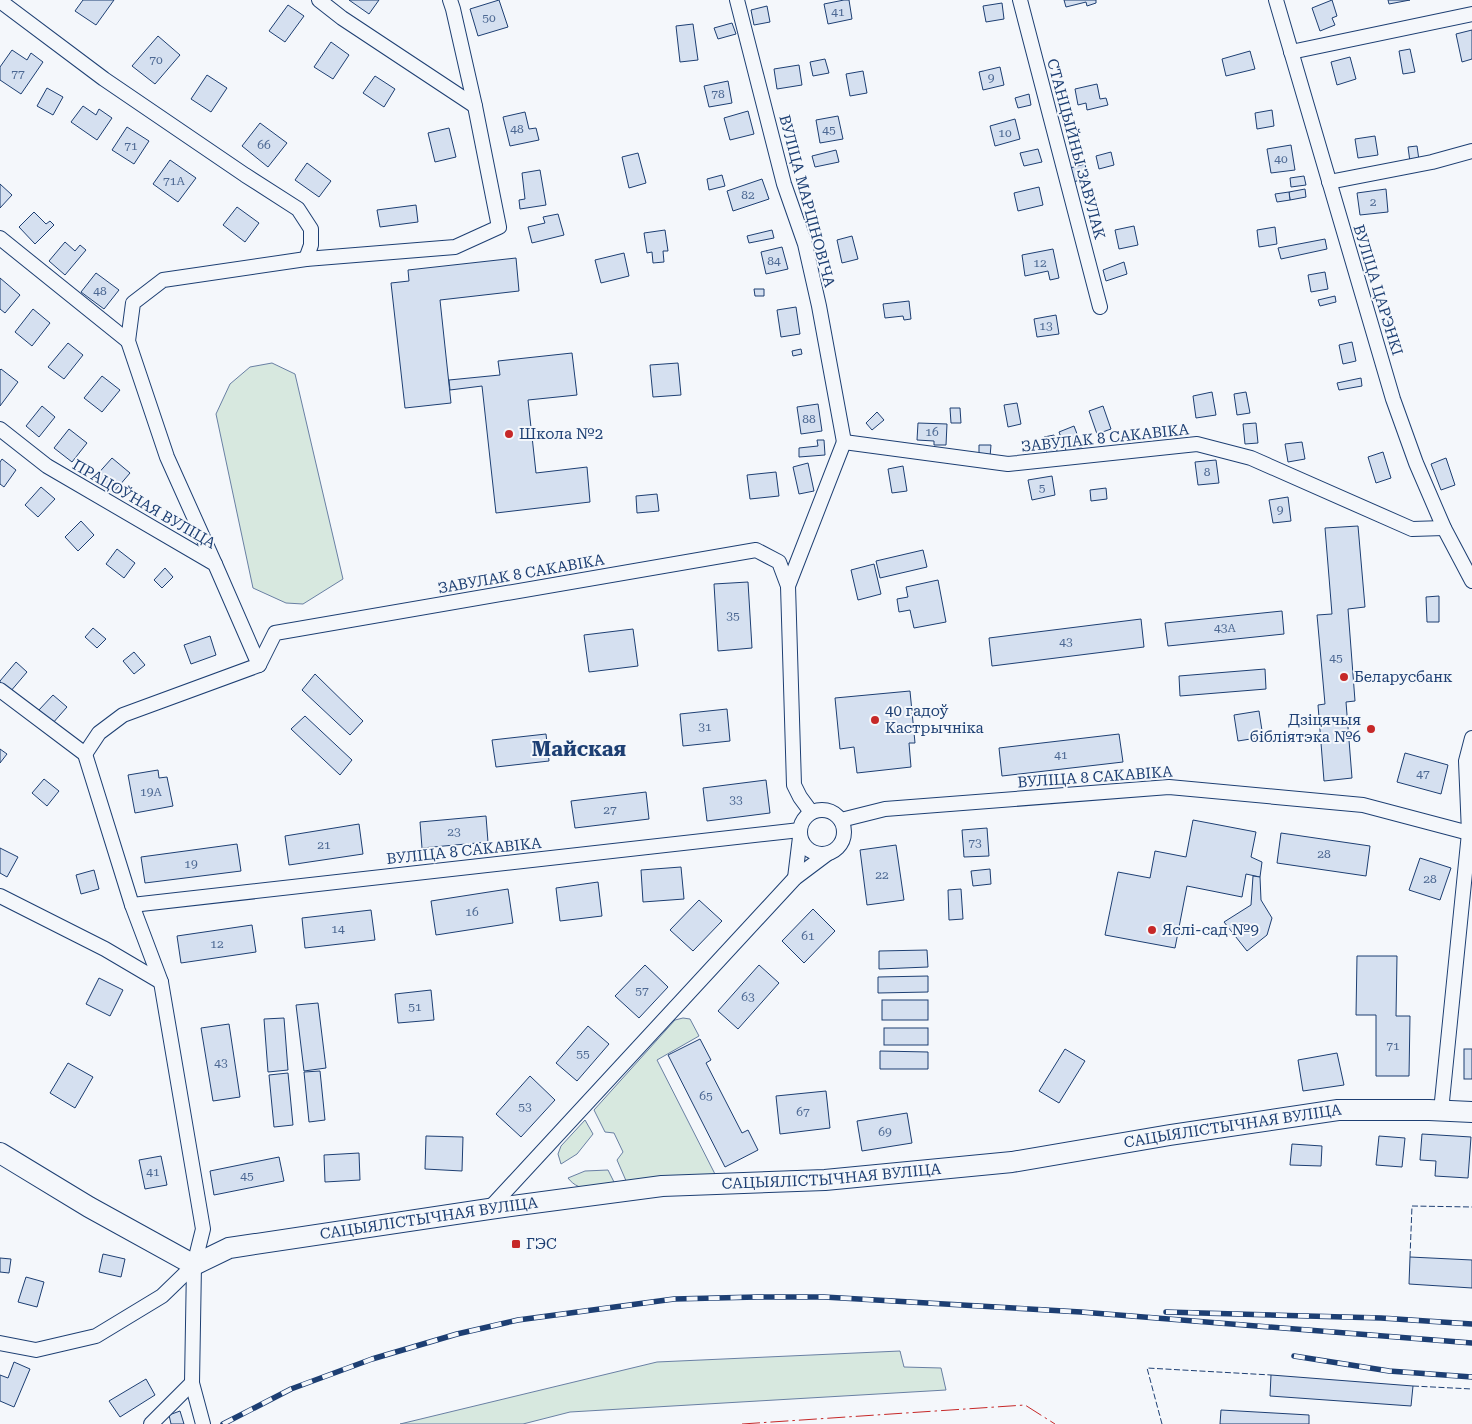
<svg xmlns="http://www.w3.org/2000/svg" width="1472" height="1424" font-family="'Roboto Serif',serif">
<rect width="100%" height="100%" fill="#f4f7fb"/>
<g fill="#d7e8df" stroke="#687fa3">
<polygon points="272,363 295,374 343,579 303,604 286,603 253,588 216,414 230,384 250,367"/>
<polygon points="683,1018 690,1019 699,1036 657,1060 717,1178 627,1183 617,1160 623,1152 614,1133 605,1132 594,1110 675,1020"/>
<polygon points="585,1120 593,1134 577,1154 561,1164 558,1154 561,1146"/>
<path d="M608 1170 616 1186C599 1188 580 1194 568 1178L585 1171Z"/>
<polygon points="900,1351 904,1367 941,1368 946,1390 570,1412 523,1424 400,1424 657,1362"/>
</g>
<g fill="#d5e0f0" stroke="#1d3f73">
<polygon points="83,0 114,0 96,25 75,11"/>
<polygon points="349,0 379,0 369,14"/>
<polygon points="499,0 508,27 478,36 470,9"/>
<polygon points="844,0 849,0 852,19 828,24 824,4"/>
<polygon points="1064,0 1096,0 1096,3 1087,6 1086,2 1066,7"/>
<polygon points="1332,0 1337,16 1332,18 1335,25 1320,31 1312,8"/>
<polygon points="1388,0 1410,0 1389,4"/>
<polygon points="1002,3 1004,19 986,22 983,6"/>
<polygon points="288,5 304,16 285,42 269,31"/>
<polygon points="767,6 770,22 754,25 751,10"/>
<polygon points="732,23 736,34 718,39 714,28"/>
<polygon points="693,24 698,60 680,62 676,26"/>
<polygon points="1472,30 1472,59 1462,62 1456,34"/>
<polygon points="158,36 180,55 155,84 132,66"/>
<polygon points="331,42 349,55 333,79 314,67"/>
<polygon points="1410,49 1415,72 1403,74 1399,51"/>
<polygon points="12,50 27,60 31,53 43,62 21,94 0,80 0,67"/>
<polygon points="1250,51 1255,69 1226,76 1222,59"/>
<polygon points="1350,57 1356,79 1337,85 1331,62"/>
<polygon points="825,59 829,73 813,76 810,62"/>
<polygon points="799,65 802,85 777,89 774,69"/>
<polygon points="1000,67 1004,85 983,90 979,72"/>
<polygon points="863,71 867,93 850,96 846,74"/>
<polygon points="207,75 227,88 211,112 191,99"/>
<polygon points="375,76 395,89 384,107 363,93"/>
<polygon points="728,81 732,103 709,107 704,86"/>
<polygon points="1097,84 1100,99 1106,98 1108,105 1087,110 1086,103 1078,105 1075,89"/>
<polygon points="47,88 63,97 53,115 37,106"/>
<polygon points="1029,94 1031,105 1018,108 1015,98"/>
<polygon points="83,106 96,115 99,109 112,118 97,140 71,122"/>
<polygon points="1272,110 1274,126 1257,129 1255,113"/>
<polygon points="748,111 754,134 730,140 724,118"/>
<polygon points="525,112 529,129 536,128 539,140 510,146 503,117"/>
<polygon points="838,116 843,139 820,143 816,120"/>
<polygon points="1015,119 1020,139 995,146 990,126"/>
<polygon points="260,123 287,143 268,167 242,146"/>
<polygon points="127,127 149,141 134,164 112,150"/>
<polygon points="449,128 456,157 435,162 428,133"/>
<polygon points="1375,136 1378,155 1358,158 1355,139"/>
<polygon points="1291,145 1295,170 1271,173 1267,149"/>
<polygon points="1417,146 1419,160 1410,162 1408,147"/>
<polygon points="1038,149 1042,162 1024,166 1020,153"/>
<polygon points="836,150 839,162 815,167 812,156"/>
<polygon points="1111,152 1114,165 1099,169 1096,156"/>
<polygon points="638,153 646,183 629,188 622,157"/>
<polygon points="170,160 196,178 178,202 153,184"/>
<polygon points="307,163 331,181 319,197 295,180"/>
<polygon points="1085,164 1088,178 1073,182 1070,168"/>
<polygon points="540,170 546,205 520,209 519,200 525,199 522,173"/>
<polygon points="722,175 725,186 709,190 707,179"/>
<polygon points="1304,176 1306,185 1291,187 1290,178"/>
<polygon points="762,179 769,199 733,211 727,191"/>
<polygon points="0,184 12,195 0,208"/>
<polygon points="1039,187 1043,205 1018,211 1014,193"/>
<polygon points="1305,189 1306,197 1290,200 1289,192"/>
<polygon points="1386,189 1388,212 1360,215 1357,193"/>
<polygon points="1289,192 1290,200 1277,202 1275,194"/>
<polygon points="416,205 418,222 380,227 377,210"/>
<polygon points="237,207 259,223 245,242 223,225"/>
<polygon points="34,212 46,224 50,221 54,225 35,244 19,227"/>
<polygon points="558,214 564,235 532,243 528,227 545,223 543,217"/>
<polygon points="1134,226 1138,245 1119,249 1115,230"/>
<polygon points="1275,227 1277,244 1259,247 1257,230"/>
<polygon points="665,230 668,251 663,251 664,262 653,263 652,252 647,253 644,233"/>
<polygon points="772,230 774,238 749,243 747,236"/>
<polygon points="852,236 858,259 842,263 837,240"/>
<polygon points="1325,239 1327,249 1281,259 1278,248"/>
<polygon points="65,242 75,251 80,245 86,250 65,275 49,261"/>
<polygon points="782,247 788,269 766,274 761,252"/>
<polygon points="1053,249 1059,278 1050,280 1048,271 1025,276 1022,255"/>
<polygon points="624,253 629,276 601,283 595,260"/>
<polygon points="516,258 519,291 440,300 451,403 405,408 391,283 409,281 408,270"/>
<polygon points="1124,262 1127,274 1106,281 1103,270"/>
<polygon points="1325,272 1328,289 1311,292 1308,275"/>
<polygon points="96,273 119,290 104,309 81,292"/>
<polygon points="0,278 20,295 5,313 0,309"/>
<polygon points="754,289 764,289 764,296 755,296"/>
<polygon points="1335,296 1336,302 1320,306 1318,300"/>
<polygon points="909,301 911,319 904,320 903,316 885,318 883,304"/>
<polygon points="796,307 800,334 781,337 777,310"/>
<polygon points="33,309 50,323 32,346 15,332"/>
<polygon points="1056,315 1059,334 1037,337 1034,319"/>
<polygon points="1352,342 1356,361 1343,364 1339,345"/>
<polygon points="68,343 83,355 64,379 48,367"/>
<polygon points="801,349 802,354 793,356 792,351"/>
<polygon points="572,353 577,395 528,400 536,473 587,467 590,502 496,513 482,386 450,390 449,380 500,375 498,361"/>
<polygon points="678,363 681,395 653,397 650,365"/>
<polygon points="1,369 18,382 0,406 0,370"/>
<polygon points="102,376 120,390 102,412 84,398"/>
<polygon points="1361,378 1362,386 1339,390 1337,383"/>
<polygon points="1212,392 1216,415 1196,418 1193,396"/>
<polygon points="1246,392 1250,413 1237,415 1234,394"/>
<polygon points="1017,403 1021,424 1008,427 1004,405"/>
<polygon points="818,404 822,431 801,434 797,407"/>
<polygon points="42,406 55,417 39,437 26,426"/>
<polygon points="1103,406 1111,429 1097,434 1089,411"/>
<polygon points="950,408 960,408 961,423 951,423"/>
<polygon points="877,412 884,420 872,430 866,423"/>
<polygon points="918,423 947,424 946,445 934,445 934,441 917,440"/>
<polygon points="1256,423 1258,443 1245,444 1243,424"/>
<polygon points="1074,426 1082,447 1067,453 1059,432"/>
<polygon points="69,429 87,443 72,462 54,448"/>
<polygon points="1054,435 1057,451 1047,454 1044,437"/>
<polygon points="817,440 824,440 825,455 799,457 799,448 818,446"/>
<polygon points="1302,442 1305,459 1288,462 1285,444"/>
<polygon points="979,445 991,445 990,457 979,457"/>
<polygon points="1383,452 1391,478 1376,483 1368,457"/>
<polygon points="112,458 130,473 113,493 95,477"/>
<polygon points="1446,458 1455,485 1441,490 1431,464"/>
<polygon points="2,459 16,470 4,487 0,484 0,462"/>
<polygon points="1216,460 1219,483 1198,485 1195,462"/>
<polygon points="808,463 814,491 799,494 793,467"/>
<polygon points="903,466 907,491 892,493 888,469"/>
<polygon points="776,472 779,496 750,499 747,475"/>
<polygon points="1052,476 1055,495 1032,500 1028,480"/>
<polygon points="41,487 55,499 38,517 25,505"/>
<polygon points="1106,488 1107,499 1091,501 1090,490"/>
<polygon points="657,494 659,511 637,513 636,496"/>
<polygon points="1288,497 1291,521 1273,523 1269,500"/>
<polygon points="81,521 94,535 78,551 65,537"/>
<polygon points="1358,526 1365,607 1348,609 1355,701 1346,702 1352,778 1324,781 1318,705 1325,704 1317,615 1332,614 1325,528"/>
<polygon points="117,549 135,563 124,578 106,564"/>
<polygon points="923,550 927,567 880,578 876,561"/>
<polygon points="874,564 881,594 858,600 851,570"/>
<polygon points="165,568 173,577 162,588 154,580"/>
<polygon points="938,580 946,622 914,628 910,610 899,612 897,599 908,597 906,587"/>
<polygon points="748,582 752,648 718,651 714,584"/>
<polygon points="1439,596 1439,622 1427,622 1426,597"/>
<polygon points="1282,611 1284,634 1168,646 1165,623"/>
<polygon points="1141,619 1144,647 992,666 989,638"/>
<polygon points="93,628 106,639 97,648 85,637"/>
<polygon points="633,629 638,666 589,672 584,635"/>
<polygon points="210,636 216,655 191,664 184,645"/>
<polygon points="134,652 145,665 134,674 123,661"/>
<polygon points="16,662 27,672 10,692 0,683 0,681"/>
<polygon points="1265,669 1266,689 1180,696 1179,676"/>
<polygon points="315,674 363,721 350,735 302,690"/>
<polygon points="910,691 915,743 909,743 911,767 857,773 854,747 840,749 835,698"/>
<polygon points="53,695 67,707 52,724 38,711"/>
<polygon points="727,709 730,741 683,746 680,714"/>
<polygon points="1259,711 1263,737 1238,741 1234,715"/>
<polygon points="305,716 352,760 340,775 291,729"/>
<polygon points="546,734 549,761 496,767 492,740"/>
<polygon points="1119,734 1123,762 1002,776 999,748"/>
<polygon points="0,749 7,754 0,763"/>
<polygon points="1405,753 1448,765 1441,794 1397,782"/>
<polygon points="158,770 159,778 167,777 173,806 135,813 128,775"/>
<polygon points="44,779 59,791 47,806 32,793"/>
<polygon points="766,780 770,813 707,821 703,788"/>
<polygon points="646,792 649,819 575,828 571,801"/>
<polygon points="486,816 488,842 422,848 420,822"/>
<polygon points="1193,820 1256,832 1251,857 1262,862 1260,877 1246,874 1242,897 1187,886 1175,948 1105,935 1118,872 1150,878 1155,851 1186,857"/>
<polygon points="359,824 363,854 289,865 285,836"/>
<polygon points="987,828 989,856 964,857 962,830"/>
<polygon points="1281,833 1370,846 1366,876 1277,863"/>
<polygon points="237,844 241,871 145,883 141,857"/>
<polygon points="896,845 904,900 867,905 860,850"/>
<polygon points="0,848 18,857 7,877 0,873"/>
<polygon points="1420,858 1451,868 1440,900 1409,890"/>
<polygon points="681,867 684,899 643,902 641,870"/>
<polygon points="990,869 991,884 973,886 971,871"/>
<polygon points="94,870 99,889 81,894 76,875"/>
<polygon points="1253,876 1260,877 1261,900 1272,918 1267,935 1247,951 1224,922 1251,905"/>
<polygon points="598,882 602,916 560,921 556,888"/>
<polygon points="508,889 513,923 436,935 431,901"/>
<polygon points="961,889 963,919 949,920 948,890"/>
<polygon points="699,900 722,921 693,951 670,930"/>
<polygon points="813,909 835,931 804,963 782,941"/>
<polygon points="371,910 375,940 305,948 302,918"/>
<polygon points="252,925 256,952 181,963 177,936"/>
<polygon points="927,950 928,967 879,969 879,951"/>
<polygon points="1357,956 1397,956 1396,1016 1410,1016 1409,1076 1376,1076 1376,1015 1356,1015"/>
<polygon points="645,965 668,987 639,1018 615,996"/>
<polygon points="759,965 779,983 738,1029 718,1011"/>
<polygon points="928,976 928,992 878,993 878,977"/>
<polygon points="99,978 123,990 110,1016 86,1004"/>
<polygon points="431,990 434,1020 398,1023 395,994"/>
<rect x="882" y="1000" width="46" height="20"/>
<polygon points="318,1003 326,1068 304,1071 296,1005"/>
<polygon points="284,1018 288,1070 268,1072 264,1019"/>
<polygon points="229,1024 240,1097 213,1101 201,1028"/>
<polygon points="588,1026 609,1044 577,1081 556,1063"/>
<rect x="884" y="1028" width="44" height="17"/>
<polygon points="700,1039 711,1060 706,1063 742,1133 748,1130 758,1150 725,1167 668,1055"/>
<polygon points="1065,1049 1085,1061 1059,1103 1039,1091"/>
<rect x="1464" y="1049" width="8" height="30"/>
<polygon points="880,1051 928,1052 928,1069 880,1069"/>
<polygon points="1337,1053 1344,1085 1303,1091 1298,1060"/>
<polygon points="68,1063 93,1077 75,1108 50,1093"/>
<polygon points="320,1071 325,1120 309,1122 304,1072"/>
<polygon points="288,1073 293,1125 274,1127 269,1075"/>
<polygon points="530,1076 555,1100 521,1137 496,1114"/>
<polygon points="826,1091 830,1128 780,1134 776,1096"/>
<polygon points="907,1113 912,1143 862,1151 857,1121"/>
<polygon points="1422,1134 1471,1137 1468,1178 1435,1176 1436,1161 1420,1160"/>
<polygon points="426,1136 463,1137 462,1171 425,1169"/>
<polygon points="1379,1136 1405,1138 1402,1167 1376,1165"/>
<polygon points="1292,1144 1322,1146 1321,1166 1290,1165"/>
<polygon points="359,1153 360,1180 325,1182 324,1155"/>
<polygon points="161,1156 167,1185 145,1189 139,1160"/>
<polygon points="279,1157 284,1181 214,1195 210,1171"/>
<polygon points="103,1254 125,1259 121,1277 99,1272"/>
<polygon points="1410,1257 1472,1260 1472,1288 1409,1284"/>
<polygon points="0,1258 11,1259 9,1273 0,1272"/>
<polygon points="26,1277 44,1282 37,1307 18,1302"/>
<polygon points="14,1362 30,1369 14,1407 0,1401 0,1375 8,1378"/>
<polygon points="1271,1375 1413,1386 1411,1406 1270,1396"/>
<polygon points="146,1379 155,1395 120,1417 109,1401"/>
<polygon points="1221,1410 1309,1415 1309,1424 1220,1424"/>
<polygon points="180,1411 184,1424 171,1424 169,1415"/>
</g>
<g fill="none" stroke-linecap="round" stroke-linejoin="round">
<defs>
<g id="street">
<polyline points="319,0 342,18 475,106"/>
<polyline points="737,0 784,184 805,244 819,306 844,442"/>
<polyline points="1020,0 1100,307"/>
<polyline points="1276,0 1393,399 1416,463 1444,528 1472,581"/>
<polyline points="0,1 104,79 245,175 298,209 311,229 311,245 306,259"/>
<polyline points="1291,52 1472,14"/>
<polyline points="1329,182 1432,162 1472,151"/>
<polyline points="0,238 128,341"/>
<polyline points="0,429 47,466 215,564 259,665 123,715 99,733 85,754"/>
<polyline points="844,442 1008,464 1197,444 1251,458 1412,529 1444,528"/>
<polyline points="215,564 167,457 128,341 133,303 163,280 306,259 455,247 499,227 475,106 453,9 450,0"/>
<polyline points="259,665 275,633 756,550 779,562 788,586"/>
<polyline points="0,690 85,754 132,905 161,982 203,1229 194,1265 192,1383 203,1424"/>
<circle cx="822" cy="832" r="22"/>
<polyline points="811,812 800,797 794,785 788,586 844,442"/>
<polyline points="841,820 885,809 1169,787 1363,805 1469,833"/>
<polyline points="795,878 800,837"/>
<polyline points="0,896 105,949 161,982"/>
<polyline points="132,905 800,830"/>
<polyline points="1441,1111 1469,833 1466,761 1472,738"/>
<polyline points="489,1209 795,878 827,854"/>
<polyline points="0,1343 36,1350 96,1336 162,1296 194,1265"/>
<polyline points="151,1424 192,1383"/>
</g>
<g id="secondary">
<path id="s1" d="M0 1153 89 1207 194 1265 229 1248 489 1209 662 1186 825 1180 1012 1162 1170 1135 1338 1110H1429L1472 1112"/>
</g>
</defs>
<use href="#street" stroke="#1d3f73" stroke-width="16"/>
<use href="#secondary" stroke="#1d3f73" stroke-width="22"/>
<use href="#street" stroke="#f4f7fb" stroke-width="14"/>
<use href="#secondary" stroke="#f4f7fb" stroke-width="20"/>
<defs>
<g id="rail">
<polyline points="1166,1312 1381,1318 1472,1324"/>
<polyline points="1294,1356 1389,1371 1472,1377"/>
<polyline points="223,1424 291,1389 372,1359 457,1334 518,1320 674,1299 757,1297 824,1297 1081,1312 1472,1343"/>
</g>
</defs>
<use href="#rail" stroke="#1d3f73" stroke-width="5.5"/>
<use href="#rail" stroke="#f4f7fb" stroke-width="4" stroke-dasharray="11" stroke-linecap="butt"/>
<g stroke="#1d3f73" stroke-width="1" stroke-dasharray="6 2.5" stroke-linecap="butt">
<polyline points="1410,1257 1412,1206 1472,1207"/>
<polyline points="1413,1386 1472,1389"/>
<polyline points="1162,1424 1147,1368 1271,1375"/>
</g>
<polyline stroke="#c62828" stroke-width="1" stroke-dasharray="18 4 2.5 4" stroke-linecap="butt" points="742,1424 1025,1405 1055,1424"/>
</g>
<g fill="#c62828" stroke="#f4f7fb" stroke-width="2">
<circle cx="509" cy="434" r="5"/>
<circle cx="1344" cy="677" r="5"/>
<circle cx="875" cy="720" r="5"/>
<circle cx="1371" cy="729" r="5"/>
<circle cx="1152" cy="930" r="5"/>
<rect x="511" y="1239" width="10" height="10" rx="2.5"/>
</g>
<g text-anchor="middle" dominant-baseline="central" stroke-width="4" stroke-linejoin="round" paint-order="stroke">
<g font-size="12" fill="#4b6792">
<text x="838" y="12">41</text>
<text x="489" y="18">50</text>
<text x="156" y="60">70</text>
<text x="18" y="74">77</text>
<text x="991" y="78">9</text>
<text x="718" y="94">78</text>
<text x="517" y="129">48</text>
<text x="829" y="130">45</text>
<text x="1005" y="133">10</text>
<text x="264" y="145">66</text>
<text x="131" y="146">71</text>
<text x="1281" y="159">40</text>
<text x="174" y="181">71А</text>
<text x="748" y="195">82</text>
<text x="1373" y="202">2</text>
<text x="774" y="261">84</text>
<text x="1040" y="263">12</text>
<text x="100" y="291">48</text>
<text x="1046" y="326">13</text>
<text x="809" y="419">88</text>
<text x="932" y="432">16</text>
<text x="1207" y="472">8</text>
<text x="1042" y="488">5</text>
<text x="1280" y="510">9</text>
<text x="733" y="616">35</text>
<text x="1225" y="628">43А</text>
<text x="1066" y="642">43</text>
<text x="1336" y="658">45</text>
<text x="705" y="727">31</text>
<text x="1061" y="755">41</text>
<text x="1423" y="774">47</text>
<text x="151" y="792">19А</text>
<text x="736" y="800">33</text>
<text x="610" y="810">27</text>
<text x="454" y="832">23</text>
<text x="975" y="843">73</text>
<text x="324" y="845">21</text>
<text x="1324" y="854">28</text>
<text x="191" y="864">19</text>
<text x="882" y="875">22</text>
<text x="1430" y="879">28</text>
<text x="472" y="912">16</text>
<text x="338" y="929">14</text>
<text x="808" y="936">61</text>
<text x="217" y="944">12</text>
<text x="642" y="991">57</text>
<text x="748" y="997">63</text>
<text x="415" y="1007">51</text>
<text x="1393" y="1046">71</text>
<text x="583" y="1054">55</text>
<text x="221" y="1063">43</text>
<text x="706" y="1096">65</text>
<text x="525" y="1107">53</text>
<text x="803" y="1112">67</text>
<text x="885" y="1132">69</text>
<text x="153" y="1172">41</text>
<text x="247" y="1176">45</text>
</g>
<g font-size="15" fill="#1d3f73" stroke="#f4f7fb">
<text transform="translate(1076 149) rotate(75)">СТАНЦЫЙНЫ ЗАВУЛАК</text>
<text transform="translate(807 201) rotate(75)">ВУЛІЦА МАРЦІНОВІЧА</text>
<text transform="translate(1378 290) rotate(73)">ВУЛІЦА ЦАРЭНКІ</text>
<text transform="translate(1105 438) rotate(-6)">ЗАВУЛАК 8 САКАВІКА</text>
<text transform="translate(144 504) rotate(30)">ПРАЦОЎНАЯ ВУЛІЦА</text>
<text transform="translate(521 574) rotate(-10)">ЗАВУЛАК 8 САКАВІКА</text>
<text transform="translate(1095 777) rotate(-4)">ВУЛІЦА 8 САКАВІКА</text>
<text transform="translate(464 851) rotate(-6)">ВУЛІЦА 8 САКАВІКА</text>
<text stroke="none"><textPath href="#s1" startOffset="1275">САЦЫЯЛІСТЫЧНАЯ ВУЛІЦА</textPath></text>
<text stroke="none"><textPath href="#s1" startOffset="870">САЦЫЯЛІСТЫЧНАЯ ВУЛІЦА</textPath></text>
<text stroke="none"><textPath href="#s1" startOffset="465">САЦЫЯЛІСТЫЧНАЯ ВУЛІЦА</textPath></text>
</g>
<g font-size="15" fill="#1d3f73" stroke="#f4f7fb" text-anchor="start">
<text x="519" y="434">Школа №2</text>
<text x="1354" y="677">Беларусбанк</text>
<text x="885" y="711">40 гадоў<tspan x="885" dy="17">Кастрычніка</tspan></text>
<text x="1361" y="720" text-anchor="end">Дзіцячыя<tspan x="1361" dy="17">бібліятэка №6</tspan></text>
<text x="1162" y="930">Яслі-сад №9</text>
<text x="526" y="1244">ГЭС</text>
</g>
<g font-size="20" font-weight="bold" fill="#1d3f73" stroke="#f4f7fb">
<text x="579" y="749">Майская</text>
</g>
</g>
</svg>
